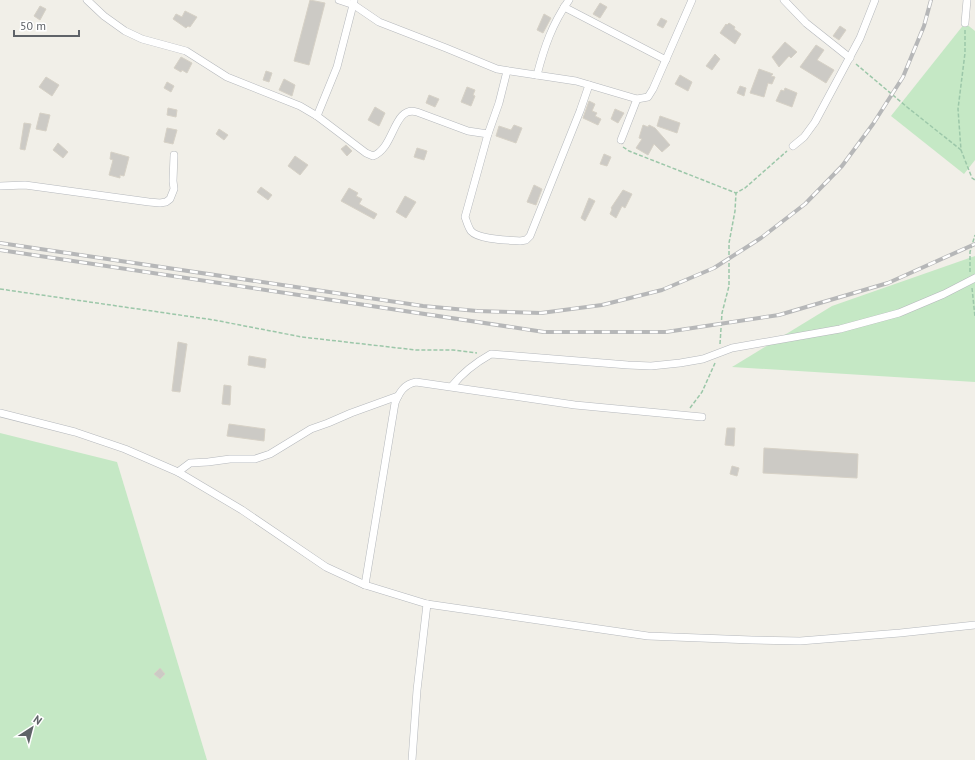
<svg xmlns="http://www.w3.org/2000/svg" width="975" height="760" font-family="'PT Sans',sans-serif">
<rect width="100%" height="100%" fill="#f1efe8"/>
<g fill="#c5e8c5">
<polygon points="965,23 975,31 975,160 964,174 891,116"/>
<polygon points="975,256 975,382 732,367 832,306"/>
<polygon points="0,433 117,462 207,760 0,760"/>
</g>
<g fill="#cccac5" stroke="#d6d1c6">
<polygon points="310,0 325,3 309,65 294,61"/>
<polygon points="600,3 607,7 600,18 593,14"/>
<polygon points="40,6 46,9 40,20 34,16"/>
<polygon points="185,11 197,17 190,27 188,26 186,28 173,19 176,14 182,17"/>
<polygon points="544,14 551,18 543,33 537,30"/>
<polygon points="661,18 667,21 663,28 657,25"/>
<polygon points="729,23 735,27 734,29 741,34 735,44 720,33 726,24 727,25"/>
<polygon points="840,26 846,30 839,40 833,36"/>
<polygon points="785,42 797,52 791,58 789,56 779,67 772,57"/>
<polygon points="816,45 824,50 817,60 834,70 826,83 800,67"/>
<polygon points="715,54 720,59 712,70 706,66"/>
<polygon points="181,57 192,63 187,73 182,70 181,72 174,68"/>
<polygon points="759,69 773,74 771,76 775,77 772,84 768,83 764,97 750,93"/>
<polygon points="266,71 272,73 269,82 263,80"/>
<polygon points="680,75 692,82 688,91 675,84"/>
<polygon points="46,77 59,85 52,96 39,87"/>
<polygon points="284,79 295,85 292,96 279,90"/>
<polygon points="167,82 174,86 171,92 164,88"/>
<polygon points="740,86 746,88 744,96 737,93"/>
<polygon points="467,87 475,90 473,95 475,96 471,106 461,102"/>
<polygon points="785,88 797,93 792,107 776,101 781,90 784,91"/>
<polygon points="429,95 439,99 435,107 426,103"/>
<polygon points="589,101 595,104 592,111 597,113 595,116 601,119 598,125 583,118"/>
<polygon points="375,107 385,113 379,126 368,120"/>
<polygon points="168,108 177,110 176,117 167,115"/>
<polygon points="615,109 624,113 618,123 611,119"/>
<polygon points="40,113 50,115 46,131 36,129"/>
<polygon points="660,116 680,123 677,133 657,126"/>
<polygon points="24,123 31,124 25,150 20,149"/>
<polygon points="514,125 522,128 516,143 496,136 499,126 511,130"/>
<polygon points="643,125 648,127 649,125 655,128 670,145 662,152 654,144 648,155 636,148 642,139 639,138"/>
<polygon points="167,128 177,130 173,144 164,142"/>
<polygon points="219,129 228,135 224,140 216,134"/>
<polygon points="58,143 68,152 63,158 53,150"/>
<polygon points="346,145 352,151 347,156 341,149"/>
<polygon points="417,148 427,151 424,160 414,157"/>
<polygon points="111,152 129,157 124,176 120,175 120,178 109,175 113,160 110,159"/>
<polygon points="604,154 611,157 607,166 600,164"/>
<polygon points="295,156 308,165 300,175 288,166"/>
<polygon points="534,185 542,189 536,205 527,202"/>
<polygon points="261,187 272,195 268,200 257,192"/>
<polygon points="349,188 358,193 356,196 362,199 359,204 377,214 374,219 341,201"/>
<polygon points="623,190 632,194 625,208 622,206 616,218 610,214 612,209 611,208"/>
<polygon points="405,196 416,202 406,218 396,212"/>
<polygon points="589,198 595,201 585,221 581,218"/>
<polygon points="178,342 187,344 180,392 172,391"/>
<polygon points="249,356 266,359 265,368 248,365"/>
<polygon points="224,385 231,386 230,405 222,404"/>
<polygon points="229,424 265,429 264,441 227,436"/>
<polygon points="727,428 735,428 734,446 725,445"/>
<polygon points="764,448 858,454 857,478 763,473"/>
<polygon points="732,466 739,468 737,476 730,474"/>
<polygon points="160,668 165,674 160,679 154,674"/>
</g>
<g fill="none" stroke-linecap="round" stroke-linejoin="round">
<defs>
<g id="street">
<path d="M87 0 104 16 125 31 142 39 186 51 227 77 300 106 317 116 366 153 373 156C395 148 393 105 417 112L468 131 488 134 499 103 507 71"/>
<polyline points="339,0 354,5 379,22 446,48 497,69 576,81 637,99 648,97 653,89 692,0"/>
<polyline points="784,0 806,23 850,58"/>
<polyline points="564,7 666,60"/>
<polyline points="965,23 967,0"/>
<path d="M537 75C544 48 552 24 569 0"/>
<polyline points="317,116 337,67 354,1"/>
<path d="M488 134 465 217C467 222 468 227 471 231 479 240 509 240 520 241L526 240 530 236 580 111 589 85"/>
<polyline points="621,140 637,99"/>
<polyline points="793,146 804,137 815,122 860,38 875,0"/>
<polyline points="0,186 25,185 149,202 160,203 166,202 170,199 174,189 173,181 174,155"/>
<path d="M452 386C463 372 475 363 491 354L628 365 651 366 680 363 703 359 732 348 840 329 899 313 944 294 975 278"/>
<polyline points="0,413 75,432 125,449 178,472 242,510 326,567 365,585 427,604 648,636 752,640 800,641 900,633 975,625"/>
<polyline points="178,472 190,463 208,462 230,459 255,459 270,454 311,429 328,423 351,413 398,396"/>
<path d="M365 585 395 403C399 393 404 384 416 382L575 405 702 417"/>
<polyline points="412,760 417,690 427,604"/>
</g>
</defs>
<use href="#street" stroke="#b5b8bc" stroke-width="8"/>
<g stroke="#9cc7a9" stroke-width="1.5" stroke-dasharray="4 2" stroke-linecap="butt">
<polyline points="965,30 965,53 958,109 961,150 972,178 975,180"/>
<polyline points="856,64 907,107 961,150"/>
<polyline points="623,147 629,151 736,193 745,188 787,151"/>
<polyline points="970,272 970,252 975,235"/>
<polyline points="972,288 975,317"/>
<polyline points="0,289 214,320 302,337 416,350 453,350 477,353"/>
<polyline points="720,344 722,313 729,286 729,243 735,211 736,193"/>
<polyline points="690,408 702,392 715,363"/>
</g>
<use href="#street" stroke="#fff" stroke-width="7"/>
<defs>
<g id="rail">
<polyline points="0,243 423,306 477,311 541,313 602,305 662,290 714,268 761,238 805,204 842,166 873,124 903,77 924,26 931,0"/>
<polyline points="0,250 544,332 666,332 779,315 888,283 975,244"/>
</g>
</defs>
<use href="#rail" stroke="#b6b7b8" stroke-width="4"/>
<use href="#rail" stroke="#fff" stroke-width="2.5" stroke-dasharray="8" stroke-linecap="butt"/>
</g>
<g transform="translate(32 728) rotate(36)" stroke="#ffffff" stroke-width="3" paint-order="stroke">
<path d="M0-3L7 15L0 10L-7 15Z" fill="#5f6368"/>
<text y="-6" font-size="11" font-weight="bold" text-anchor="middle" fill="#5f6368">N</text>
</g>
<path d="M14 30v6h65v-6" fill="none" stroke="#5f6368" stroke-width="2"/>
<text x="20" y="30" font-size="12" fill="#5f6368" stroke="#ffffff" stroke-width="3" paint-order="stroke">50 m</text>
</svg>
